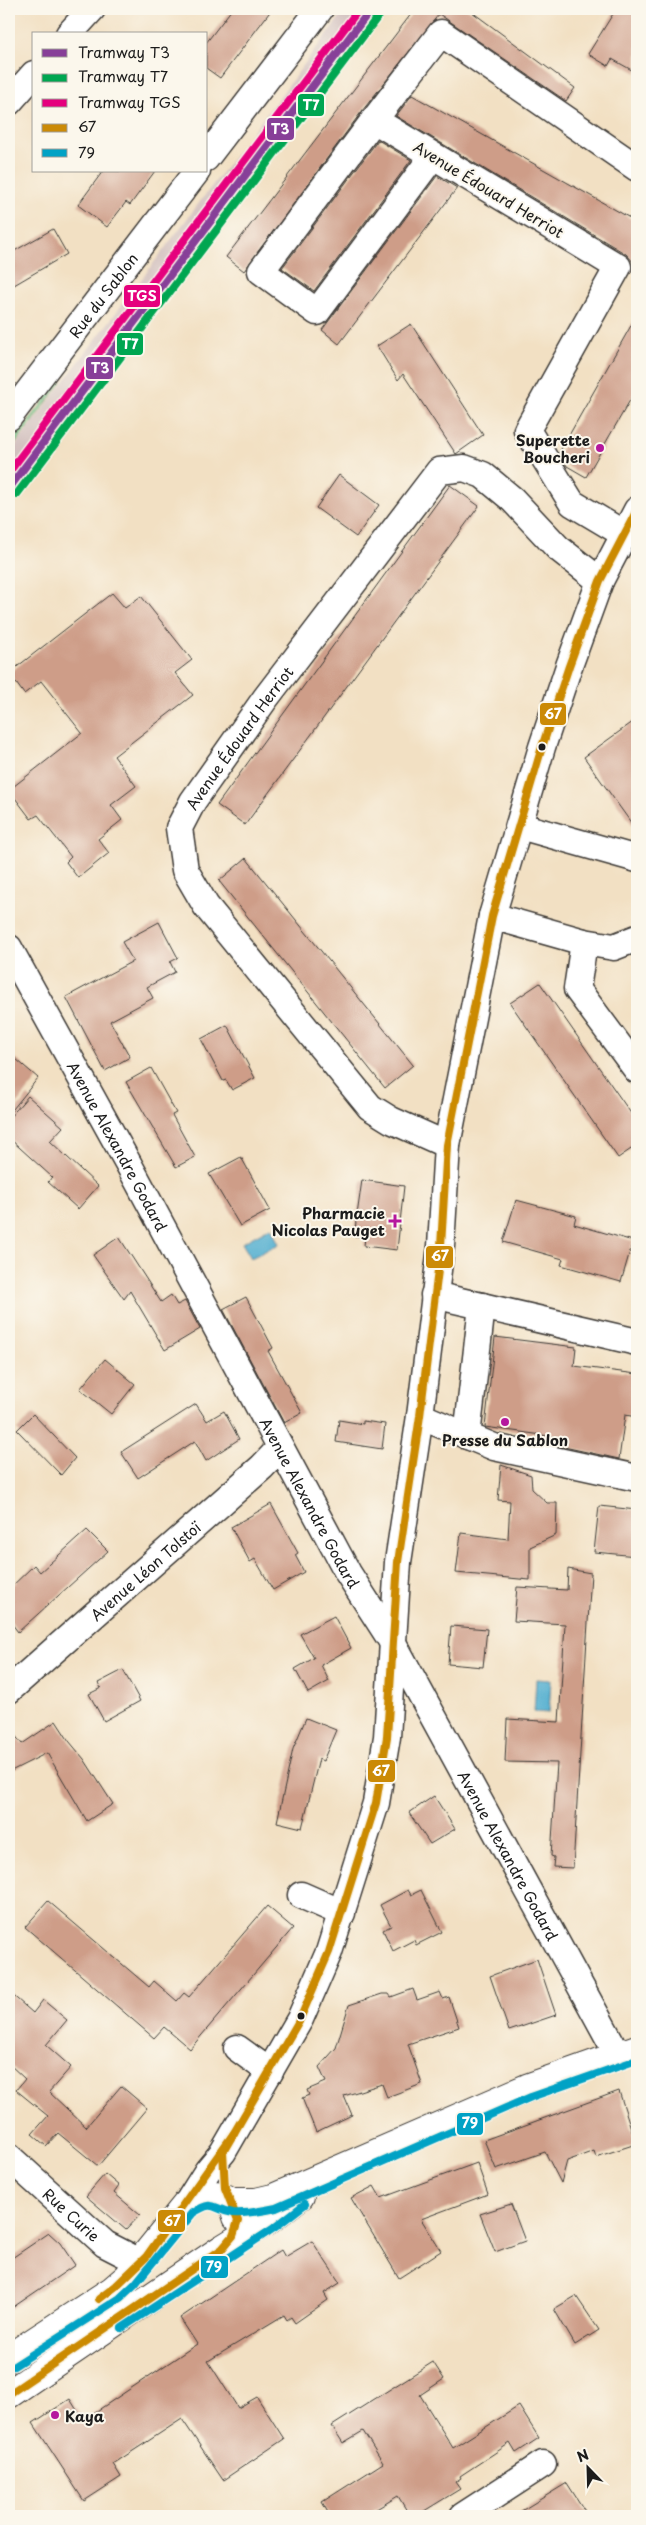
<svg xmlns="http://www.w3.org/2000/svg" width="646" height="2525" font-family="'Playpen Sans',sans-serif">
<rect width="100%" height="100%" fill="#fbf7ec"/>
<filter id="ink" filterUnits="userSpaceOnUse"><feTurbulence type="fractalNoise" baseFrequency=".02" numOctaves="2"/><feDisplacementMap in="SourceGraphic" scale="10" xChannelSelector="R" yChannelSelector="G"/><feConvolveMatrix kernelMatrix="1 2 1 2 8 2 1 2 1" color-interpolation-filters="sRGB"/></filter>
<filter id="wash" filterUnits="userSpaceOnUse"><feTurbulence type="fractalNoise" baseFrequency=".0096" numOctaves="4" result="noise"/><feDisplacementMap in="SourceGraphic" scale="20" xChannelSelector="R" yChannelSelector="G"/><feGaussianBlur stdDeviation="1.12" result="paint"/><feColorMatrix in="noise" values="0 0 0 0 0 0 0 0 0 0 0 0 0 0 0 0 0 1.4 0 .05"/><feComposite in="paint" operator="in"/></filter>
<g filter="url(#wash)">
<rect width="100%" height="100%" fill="#f2e0c3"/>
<polygon fill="#d1bfbe" points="346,9 382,9 9,505 9,454"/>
<g fill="#81d293" stroke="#4e7758">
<polygon points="378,9 382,9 9,505 9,498"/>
<polygon points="60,380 62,382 9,452 9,447"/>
</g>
<g fill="#52afd0" stroke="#376676">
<polygon points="271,1227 279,1244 251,1258 242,1243"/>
<polygon points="536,1679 551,1680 549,1713 534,1712"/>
</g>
<g id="blocks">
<g fill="#ce9d88">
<polygon points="232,9 272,9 220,78 206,68 206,43"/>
<polygon points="415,9 468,9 575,88 566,101 439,14 362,111 244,271 226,257"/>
<polygon points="616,9 637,9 637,73 612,59 608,66 588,54"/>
<polygon points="412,95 637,222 637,266 626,254 396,116"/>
<polygon points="378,140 411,160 314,291 282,268"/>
<polygon points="103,171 155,171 130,205 126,202 107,227 78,205"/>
<polygon points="437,176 457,188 339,344 322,330"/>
<polygon points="53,229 67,254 9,288 9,254"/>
<polygon points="637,315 637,388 586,477 567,466 559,453"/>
<polygon points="411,324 483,435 456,454 403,374 398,380 377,346"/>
<polygon points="339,475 379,505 356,537 316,508"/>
<polygon points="450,485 479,506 245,825 217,805"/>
<polygon points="112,593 125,608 141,596 192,660 175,673 193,695 114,756 136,786 111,805 122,820 98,839 109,853 78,878 66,862 71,857 38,815 31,819 9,790 82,733 41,681 24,694 9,673"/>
<polygon points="637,719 637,831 584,757"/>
<polygon points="246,858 413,1065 385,1088 219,881"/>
<polygon points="159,922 178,958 170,962 175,972 147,987 153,998 110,1021 130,1057 105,1071 66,997 133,961 122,942"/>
<polygon points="540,983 637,1122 637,1145 618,1158 510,1003"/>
<polygon points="227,1025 255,1078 232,1090 226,1080 223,1081 201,1039"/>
<polygon points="9,1053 38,1078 9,1114"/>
<polygon points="151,1068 176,1113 172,1115 195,1157 176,1167 126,1082"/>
<polygon points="28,1096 63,1127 50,1141 98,1186 78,1209 48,1182 52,1177 9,1138 9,1118"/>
<polygon points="241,1157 270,1210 240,1226 209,1174"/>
<polygon points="362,1180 404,1186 397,1250 364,1246 365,1237 354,1236"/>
<polygon points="516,1200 576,1216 574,1224 633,1241 621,1282 561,1265 563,1259 503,1242"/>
<polygon points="119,1237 161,1302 171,1295 177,1305 185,1301 200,1329 165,1350 130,1291 124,1299 93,1255"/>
<polygon points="246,1297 273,1348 268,1351 302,1413 284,1423 223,1309"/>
<polygon points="495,1337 576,1347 574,1366 637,1374 637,1417 625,1415 619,1459 555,1445 556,1437 485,1427"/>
<polygon points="105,1359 135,1384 111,1414 80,1389"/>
<polygon points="196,1404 207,1421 224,1411 239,1439 206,1461 195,1441 138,1478 121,1452"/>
<polygon points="33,1414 75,1458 61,1475 17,1430"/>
<polygon points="339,1420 363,1424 363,1421 385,1424 382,1449 336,1442"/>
<polygon points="501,1465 531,1475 532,1489 547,1503 557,1503 556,1535 530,1547 530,1580 456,1573 461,1533 508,1539 510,1501 498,1500"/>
<polygon points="271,1504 298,1553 295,1555 304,1572 273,1590 255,1559 250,1562 231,1527"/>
<polygon points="599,1506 637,1510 637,1556 594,1552"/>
<polygon points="87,1530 108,1551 18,1632 9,1620 9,1589 34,1565 40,1572"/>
<polygon points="568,1569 591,1573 573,1868 553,1867 554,1857 551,1856 557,1763 505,1762 507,1719 559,1722 565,1624 514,1621 517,1587 567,1590"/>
<polygon points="334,1616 351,1648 321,1665 329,1681 308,1693 295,1669 314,1658 300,1634"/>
<polygon points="451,1626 487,1629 483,1667 448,1664"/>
<polygon points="123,1670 140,1701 104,1721 89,1694 101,1688 98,1683"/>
<polygon points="306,1718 336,1730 323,1761 319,1759 302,1828 277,1822 293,1749"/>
<polygon points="56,1721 69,1741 84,1759 113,1804 87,1821 47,1753 9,1772 9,1728 22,1744"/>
<polygon points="434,1796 455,1829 430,1844 409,1813"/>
<polygon points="408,1890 411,1895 421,1890 442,1932 416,1945 414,1940 393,1951 383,1930 391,1926 380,1905"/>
<polygon points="48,1901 149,1987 154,1981 177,2001 184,1993 189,1997 267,1906 293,1928 190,2049 164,2027 154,2038 25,1927"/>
<polygon points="537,1959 556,2015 509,2031 490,1976"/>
<polygon points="413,1989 417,2000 440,1992 443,1999 449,1997 459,2027 408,2044 422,2084 387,2097 382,2084 344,2096 352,2115 316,2132 302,2098 309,2095 307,2090 326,2082 319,2067 336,2048 349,2005 382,1994 389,1994 391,1997"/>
<polygon points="9,1992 33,2013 43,2000 67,2020 46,2045 71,2067 49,2092 86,2127 121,2086 147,2108 98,2166 58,2133 46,2146 32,2134 48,2116 16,2090 25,2079 9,2064"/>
<polygon points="619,2091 636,2144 596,2157 594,2151 567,2161 561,2183 545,2152 496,2169 484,2140"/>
<polygon points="477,2163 488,2194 421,2219 441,2251 399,2278 351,2198 374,2186 381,2198"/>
<polygon points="105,2174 119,2186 114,2193 140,2215 126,2230 86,2196"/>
<polygon points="511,2204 525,2241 495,2252 480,2214"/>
<polygon points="49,2233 60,2243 75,2265 9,2310 9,2260"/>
<polygon points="312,2241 340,2283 324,2293 328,2300 295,2323 291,2317 287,2320 284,2315 208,2361 238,2408 257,2397 284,2439 223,2480 182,2419 113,2464 121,2477 84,2501 33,2423 70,2399 83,2420 109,2403 197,2344 180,2318 281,2250 285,2257"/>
<polygon points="576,2296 599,2330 575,2345 554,2309"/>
<polygon points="433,2362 444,2379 420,2395 453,2448 519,2406 539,2438 516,2453 510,2443 460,2476 461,2478 455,2482 460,2489 416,2516 410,2516 398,2496 365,2516 330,2516 322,2502 383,2463 363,2431 343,2443 332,2426"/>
<polygon points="567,2483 588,2516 513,2516"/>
</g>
</g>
</g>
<g filter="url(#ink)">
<use href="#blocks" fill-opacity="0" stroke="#3c3935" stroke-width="1"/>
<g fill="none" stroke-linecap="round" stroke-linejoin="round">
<defs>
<g id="minor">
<polyline points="69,34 92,9"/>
<polyline points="9,102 34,74"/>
<polyline points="374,120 261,271 317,312 433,156"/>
<polyline points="206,158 320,9"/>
<path id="s1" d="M9 417 197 171"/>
<polyline points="624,534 572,503 527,430 618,267 374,120 441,33 637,168"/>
<polyline points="520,826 637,859"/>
<polyline points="492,916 584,942 614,947 637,938"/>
<polyline points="584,942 577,989 637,1070"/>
<path id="s2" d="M9 948 128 1163 348 1573 393 1643 618 2055"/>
<path id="s3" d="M447 1145 391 1120 370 1107 206 906 185 870 179 828 193 801 265 699 439 471 464 468 483 475 512 499 558 548 600 581"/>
<polyline points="434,1295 637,1342"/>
<polyline points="420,1416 494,1447 637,1478"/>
<polyline points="467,1436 482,1306"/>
<path id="s4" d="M9 1690 262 1467 280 1448"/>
<polyline points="301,1895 342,1913"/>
<polyline points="237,2048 270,2072"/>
<path id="s5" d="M9 2157 105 2244 140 2262"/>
<polyline points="186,2205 208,2170 223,2152 300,2019 329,1952 376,1803 387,1737 398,1562 420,1416 441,1246 447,1145 492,916 542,747 569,666 600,581 637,510"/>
<polyline points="463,2516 543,2464"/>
</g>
<g id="major">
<polyline points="229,2202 256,2202 273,2198 527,2088 637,2049"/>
<path d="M9 2358 113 2290 127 2278 186 2205C205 2192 231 2188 237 2217"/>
<polyline points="9,2394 222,2249 269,2220 300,2196"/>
</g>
</defs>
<use href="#minor" stroke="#3c3935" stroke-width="29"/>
<use href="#major" stroke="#3c3935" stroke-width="30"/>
<use href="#minor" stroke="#fff" stroke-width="26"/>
<use href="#major" stroke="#fff" stroke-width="28"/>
<defs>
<g id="bus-1">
<polyline points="99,2299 116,2286 146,2257 234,2133"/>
<polyline points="9,2394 222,2249 233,2236 238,2221 225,2188 223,2152 300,2019 329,1952 376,1803 387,1737 398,1562 420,1416 441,1246 447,1145 492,916 542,747 569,666 600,581 637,510"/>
</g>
<g id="bus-2">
<polyline points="122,2328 274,2228 305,2204"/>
<path d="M14 2366 120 2298 135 2284 193 2213C216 2198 212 2210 233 2213 247 2214 262 2211 276 2208L531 2097 637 2060"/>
</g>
</defs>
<use href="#bus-1" stroke="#fbf7ec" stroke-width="11"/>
<use href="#bus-2" stroke="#fbf7ec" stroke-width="11"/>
<use href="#bus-1" stroke="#cb8a06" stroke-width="8"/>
<use href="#bus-2" stroke="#01a2c5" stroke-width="8"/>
<defs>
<polyline id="tram-1" points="9,488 371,9"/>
<polyline id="tram-2" points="17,494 379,15"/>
<polyline id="tram-3" points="9,472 359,9"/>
</defs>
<use href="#tram-1" stroke="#fbf7ec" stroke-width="11"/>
<use href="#tram-2" stroke="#fbf7ec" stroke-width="11"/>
<use href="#tram-3" stroke="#fbf7ec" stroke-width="11"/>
<use href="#tram-1" stroke="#873f98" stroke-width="8"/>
<use href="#tram-2" stroke="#00a651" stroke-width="8"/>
<use href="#tram-3" stroke="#e5007d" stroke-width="8"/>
</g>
</g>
<g fill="#b5179e" stroke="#fbf7ec" stroke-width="2">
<circle cx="600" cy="448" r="5"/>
<path d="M392.5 1213.5h5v5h5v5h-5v5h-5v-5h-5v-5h5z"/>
<circle cx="505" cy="1422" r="5"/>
<circle cx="55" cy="2415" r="5"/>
</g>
<g fill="#1c1c1c" stroke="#fbf7ec" stroke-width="2">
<circle cx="542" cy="747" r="4.5"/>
<circle cx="301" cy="2016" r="4.5"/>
</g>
<g text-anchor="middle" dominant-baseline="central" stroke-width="4" stroke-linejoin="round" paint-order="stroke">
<g font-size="15" fill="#1c1c1c" stroke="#fbf7ec">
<text transform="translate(489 189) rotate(31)">Avenue Édouard Herriot</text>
<text stroke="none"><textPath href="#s1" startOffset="154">Rue du Sablon</textPath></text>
<text stroke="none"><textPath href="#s3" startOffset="538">Avenue Édouard Herriot</textPath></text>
<text stroke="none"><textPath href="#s2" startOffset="226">Avenue Alexandre Godard</textPath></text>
<text stroke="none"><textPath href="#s2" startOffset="631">Avenue Alexandre Godard</textPath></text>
<text stroke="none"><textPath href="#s4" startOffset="181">Avenue Léon Tolstoï</textPath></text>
<text stroke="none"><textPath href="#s2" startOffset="1036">Avenue Alexandre Godard</textPath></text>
<text stroke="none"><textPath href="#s5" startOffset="85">Rue Curie</textPath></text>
</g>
<g font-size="15" font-weight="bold" fill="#1c1c1c" stroke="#fbf7ec" text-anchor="end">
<text x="590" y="439">Superette<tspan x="590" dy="17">Boucheri</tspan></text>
<text x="385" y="1212">Pharmacie<tspan x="385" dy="17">Nicolas Pauget</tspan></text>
<text x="505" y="1439" text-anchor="middle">Presse du Sablon</text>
<text x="65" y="2415" text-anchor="start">Kaya</text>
</g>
</g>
<g stroke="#fbf7ec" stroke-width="2">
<rect x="297" y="93" width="28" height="24" rx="5" fill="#00a651"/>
<rect x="266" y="117" width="29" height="24" rx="5" fill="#873f98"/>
<rect x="123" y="284" width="38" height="24" rx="5" fill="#e5007d"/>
<rect x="116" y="332" width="28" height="24" rx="5" fill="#00a651"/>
<rect x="85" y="356" width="29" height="24" rx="5" fill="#873f98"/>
<rect x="539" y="702" width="28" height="24" rx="5" fill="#cb8a06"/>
<rect x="425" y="1245" width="29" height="24" rx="5" fill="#cb8a06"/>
<rect x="367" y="1759" width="29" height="24" rx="5" fill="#cb8a06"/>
<rect x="456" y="2112" width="28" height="24" rx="5" fill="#01a2c5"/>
<rect x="157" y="2209" width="29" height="24" rx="5" fill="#cb8a06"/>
<rect x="200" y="2255" width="29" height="24" rx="5" fill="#01a2c5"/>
</g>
<g font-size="14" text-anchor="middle" font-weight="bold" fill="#fff">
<text x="311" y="110">T7</text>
<text x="280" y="134">T3</text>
<text x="142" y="301">TGS</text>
<text x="130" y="349">T7</text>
<text x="100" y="373">T3</text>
<text x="553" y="719">67</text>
<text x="440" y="1261">67</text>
<text x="381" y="1776">67</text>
<text x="470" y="2128">79</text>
<text x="172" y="2226">67</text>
<text x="214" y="2272">79</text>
</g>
<rect width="646" height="2525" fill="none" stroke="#fbf7ec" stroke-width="30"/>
<rect x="32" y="32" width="175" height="140" fill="#fbf7ec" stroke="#a29f99"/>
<rect x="42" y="49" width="25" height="8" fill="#873f98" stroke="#a29f99"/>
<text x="78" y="58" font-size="15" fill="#1c1c1c">Tramway T3</text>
<rect x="42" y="74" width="25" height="8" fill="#00a651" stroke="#a29f99"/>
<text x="78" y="82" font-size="15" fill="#1c1c1c">Tramway T7</text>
<rect x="42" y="99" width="25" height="8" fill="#e5007d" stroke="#a29f99"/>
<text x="78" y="108" font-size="15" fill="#1c1c1c">Tramway TGS</text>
<rect x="42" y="124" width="25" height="8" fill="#cb8a06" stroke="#a29f99"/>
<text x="78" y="132" font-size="15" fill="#1c1c1c">67</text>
<rect x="42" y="149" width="25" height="8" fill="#01a2c5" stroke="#a29f99"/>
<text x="78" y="158" font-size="15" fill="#1c1c1c">79</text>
<g transform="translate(588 2468) rotate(337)" stroke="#fbf7ec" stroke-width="4" paint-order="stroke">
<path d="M0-4L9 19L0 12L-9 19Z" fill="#1c1c1c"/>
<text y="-8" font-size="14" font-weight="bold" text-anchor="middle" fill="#1c1c1c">N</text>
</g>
</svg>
